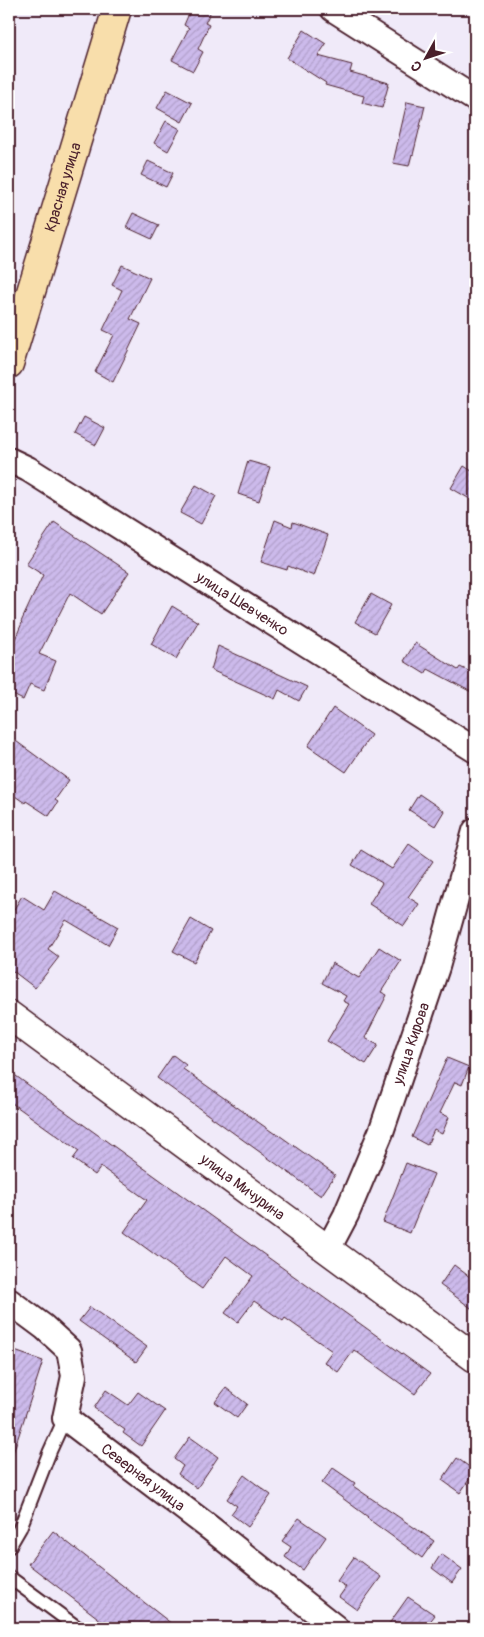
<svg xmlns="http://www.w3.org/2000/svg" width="484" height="1637" font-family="Pangolin,sans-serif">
<defs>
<pattern id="building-hatch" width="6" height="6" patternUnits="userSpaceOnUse" patternTransform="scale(1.25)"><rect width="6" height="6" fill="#ccbaeb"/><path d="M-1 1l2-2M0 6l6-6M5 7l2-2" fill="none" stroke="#b19fca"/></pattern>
</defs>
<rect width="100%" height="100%" fill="#f0eaf9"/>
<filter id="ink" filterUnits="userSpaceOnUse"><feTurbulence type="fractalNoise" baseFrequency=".02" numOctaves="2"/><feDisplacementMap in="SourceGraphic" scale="10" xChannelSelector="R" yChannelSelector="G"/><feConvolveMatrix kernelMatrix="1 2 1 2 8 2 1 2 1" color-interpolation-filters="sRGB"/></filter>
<g filter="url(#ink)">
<g fill="url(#building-hatch)" stroke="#4a1f2b">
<polygon points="191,9 212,9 205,23 209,25 198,49 203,52 193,71 172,60 189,28 184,25"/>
<polygon points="304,30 326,44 318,56 352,65 350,72 389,83 382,108 362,103 364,96 325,85 326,83 287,58"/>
<polygon points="167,90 192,103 182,122 157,108"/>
<polygon points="407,102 425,106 413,155 412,154 409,166 393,163"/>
<polygon points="166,121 180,129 168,151 154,143"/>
<polygon points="148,161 173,173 166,187 141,175"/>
<polygon points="133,213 159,225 152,239 126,227"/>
<polygon points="122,265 150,278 130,319 141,324 113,382 95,372 114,335 103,330 122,290 112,285"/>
<polygon points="84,417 105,428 96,445 75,434"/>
<polygon points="248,461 270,467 259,501 238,494"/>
<polygon points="464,466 475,473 475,502 451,488"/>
<polygon points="196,485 216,496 201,524 180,513"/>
<polygon points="275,520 292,527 293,522 328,535 314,576 288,566 287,570 261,562"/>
<polygon points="54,522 129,572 101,614 70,593 39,654 56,661 44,690 30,684 23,700 9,693 9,653 22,623 21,622 43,575 26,564"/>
<polygon points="371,594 391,605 375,633 355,622"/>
<polygon points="172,606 198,622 176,659 151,644"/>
<polygon points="415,643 458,670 460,667 475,674 475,694 428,669 425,674 404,661"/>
<polygon points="218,646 307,687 299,701 279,690 275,699 211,670"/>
<polygon points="333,708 371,735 346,772 308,746"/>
<polygon points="9,736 69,780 55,800 58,802 49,816 26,801 25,803 9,792"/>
<polygon points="419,794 444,811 435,826 409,810"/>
<polygon points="409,844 433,861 408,897 419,904 404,926 369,904 382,883 352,865 361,850 392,869"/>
<polygon points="55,891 118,927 108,945 66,920 48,949 59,957 35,988 9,968 9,917 22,896 44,910"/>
<polygon points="191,919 211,931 194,962 173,951"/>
<polygon points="379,947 401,961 381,992 387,995 365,1038 378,1045 366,1064 327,1041 349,1004 343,1001 346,996 322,983 332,963 359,978"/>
<polygon points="173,1055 186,1065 183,1069 275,1134 276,1133 335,1175 321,1196 157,1078"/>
<polygon points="447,1058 469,1067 462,1085 455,1082 440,1113 449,1117 442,1134 434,1130 427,1145 412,1137"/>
<polygon points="9,1071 430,1374 415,1394 354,1350 338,1372 324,1362 332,1351 285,1318 283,1321 254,1301 238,1322 225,1313 253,1276 226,1256 202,1289 124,1232 147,1200 101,1167 95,1175 73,1159 79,1151 9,1101"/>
<polygon points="406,1163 434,1174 410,1233 383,1222"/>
<polygon points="454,1265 475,1281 475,1311 440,1285"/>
<polygon points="90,1307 147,1347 136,1362 79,1321"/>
<polygon points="9,1349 43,1361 12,1456 9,1456"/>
<polygon points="226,1388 247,1404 237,1418 215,1402"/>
<polygon points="106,1390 128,1405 138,1392 165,1411 141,1446 123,1433 125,1430 94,1408"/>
<polygon points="190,1437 218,1457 197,1488 178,1474 183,1466 174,1459"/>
<polygon points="457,1458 475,1471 460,1493 442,1480"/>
<polygon points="333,1468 355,1483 353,1486 434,1541 422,1558 367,1518 368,1517 322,1483"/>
<polygon points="244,1475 271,1495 248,1527 231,1514 237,1506 227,1499"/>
<polygon points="299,1518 326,1537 303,1570 285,1557 291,1547 282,1541"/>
<polygon points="53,1531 177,1628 111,1628 28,1564"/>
<polygon points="441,1554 462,1569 452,1583 432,1568"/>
<polygon points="354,1557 381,1577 357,1610 339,1597 346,1587 337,1581"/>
<polygon points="408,1597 435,1615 425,1628 386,1628"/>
</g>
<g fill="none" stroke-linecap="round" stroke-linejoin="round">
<defs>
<g id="lane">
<polyline points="9,1547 20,1528 50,1451 65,1418"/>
<polyline points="9,1577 78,1628"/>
</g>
<g id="street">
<polyline points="333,9 475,99"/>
<path id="s1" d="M9 460 28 469 475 750"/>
<path id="s2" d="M328 1249 346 1215 381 1132 437 967 475 831"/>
<path id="s3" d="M9 1301 44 1327 69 1350 74 1376 65 1418 210 1528 336 1628"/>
</g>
<g id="secondary">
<path id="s4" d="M9 1015 475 1358"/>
</g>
<g id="primary">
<path id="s5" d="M9 364 117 9"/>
</g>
</defs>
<use href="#lane" stroke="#4a1f2b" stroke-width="16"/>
<use href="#street" stroke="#4a1f2b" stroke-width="28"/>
<use href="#secondary" stroke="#4a1f2b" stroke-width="31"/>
<use href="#primary" stroke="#4a1f2b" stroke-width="31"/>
<use href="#lane" stroke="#fff" stroke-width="12"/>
<use href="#street" stroke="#fff" stroke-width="24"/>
<use href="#secondary" stroke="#fff" stroke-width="28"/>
<use href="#primary" stroke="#f8deab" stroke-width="28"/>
</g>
</g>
<g text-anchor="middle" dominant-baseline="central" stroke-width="4" stroke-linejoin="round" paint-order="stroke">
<g font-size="15" fill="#4a1f2b" stroke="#fff">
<text stroke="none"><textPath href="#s5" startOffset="185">Красная улица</textPath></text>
<text stroke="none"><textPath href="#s1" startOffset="274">улица Шевченко</textPath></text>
<text stroke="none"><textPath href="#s2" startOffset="222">улица Кирова</textPath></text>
<text stroke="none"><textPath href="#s4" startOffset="290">улица Мичурина</textPath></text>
<text stroke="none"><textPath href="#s3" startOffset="245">Северная улица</textPath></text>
</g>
</g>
<rect width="484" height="1637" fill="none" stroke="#fff" stroke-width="30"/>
<rect x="15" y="15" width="454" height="1607" fill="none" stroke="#4a1f2b" stroke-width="2" filter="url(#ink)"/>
<g transform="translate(426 58) rotate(230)" stroke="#ffffff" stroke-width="4" paint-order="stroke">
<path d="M0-4L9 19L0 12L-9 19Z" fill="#4a1f2b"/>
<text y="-8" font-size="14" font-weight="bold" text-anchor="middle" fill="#4a1f2b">С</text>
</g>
</svg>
